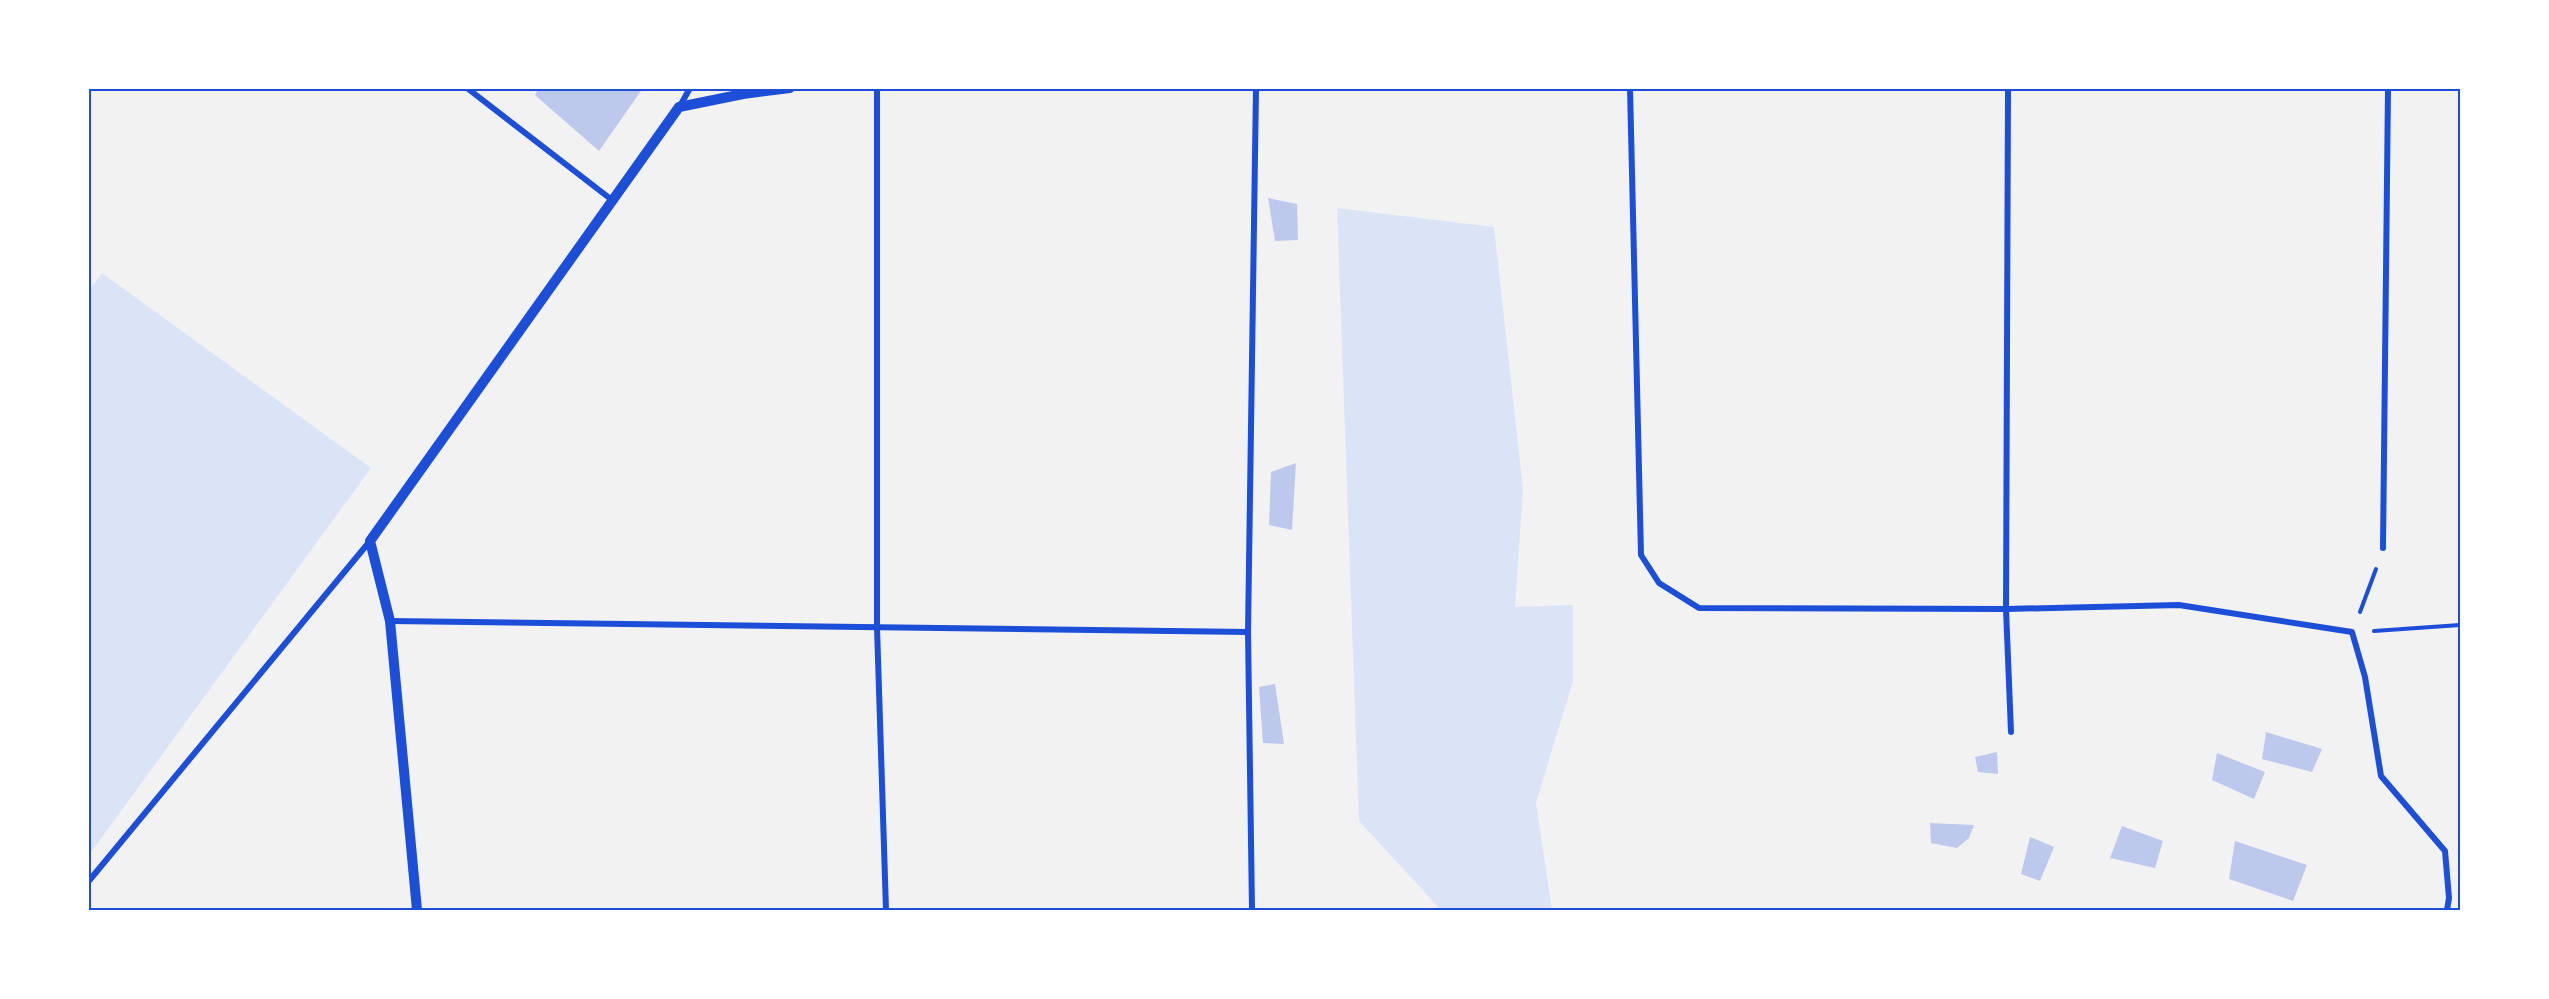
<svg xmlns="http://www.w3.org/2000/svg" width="2549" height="999" font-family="Roboto,sans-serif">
<rect width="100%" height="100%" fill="#f2f2f2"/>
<g fill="#dbe4f7">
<polygon points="1337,208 1494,227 1523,489 1515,607 1573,605 1573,681 1536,803 1552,910 1441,910 1359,821"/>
<polygon points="102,273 371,468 89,855 88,292"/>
</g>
<g fill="#bdc9ec">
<polygon points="539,88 643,88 599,151 535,95"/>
<polygon points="1268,198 1297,204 1298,240 1275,241"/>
<polygon points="1296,463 1292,530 1269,525 1271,472"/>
<polygon points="1275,684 1284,744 1263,743 1259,687"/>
<polygon points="2266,732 2322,749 2312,772 2262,759"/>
<polygon points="1997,752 1998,774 1978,772 1975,757"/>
<polygon points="2217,753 2265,772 2254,799 2212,780"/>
<polygon points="1930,823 1974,825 1969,838 1957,848 1931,843"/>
<polygon points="2122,826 2163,841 2155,868 2110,858"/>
<polygon points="2030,837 2054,847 2040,881 2021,874"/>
<polygon points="2235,841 2307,865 2293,901 2229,879"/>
</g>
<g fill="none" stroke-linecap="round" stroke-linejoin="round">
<g stroke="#1d4ed8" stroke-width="4">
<polyline points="2360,612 2376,569"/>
<polyline points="2374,631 2460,625"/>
</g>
<g stroke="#1d4ed8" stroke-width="6">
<polyline points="467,88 612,200"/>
<polyline points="877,88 877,627 886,910"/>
<polyline points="1630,88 1641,555 1659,583 1699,608 2006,609 2179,605 2352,632 2365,677 2381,776 2445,851 2449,898 2447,910"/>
<polyline points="2008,88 2006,609 2011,732"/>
<polyline points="680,106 690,88"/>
<polyline points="2383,548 2388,88"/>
<polyline points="390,621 1248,632"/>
<polyline points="88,882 370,541"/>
<polyline points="1252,910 1248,632 1256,88"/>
</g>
<polyline stroke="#1d4ed8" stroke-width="10" points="417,910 390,621 370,541 679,107 743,94 790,88"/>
</g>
<rect width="2549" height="999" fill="none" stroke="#ffffff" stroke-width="180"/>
<rect x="90" y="90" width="2369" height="819" fill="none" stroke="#1d4ed8" stroke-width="2"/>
</svg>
